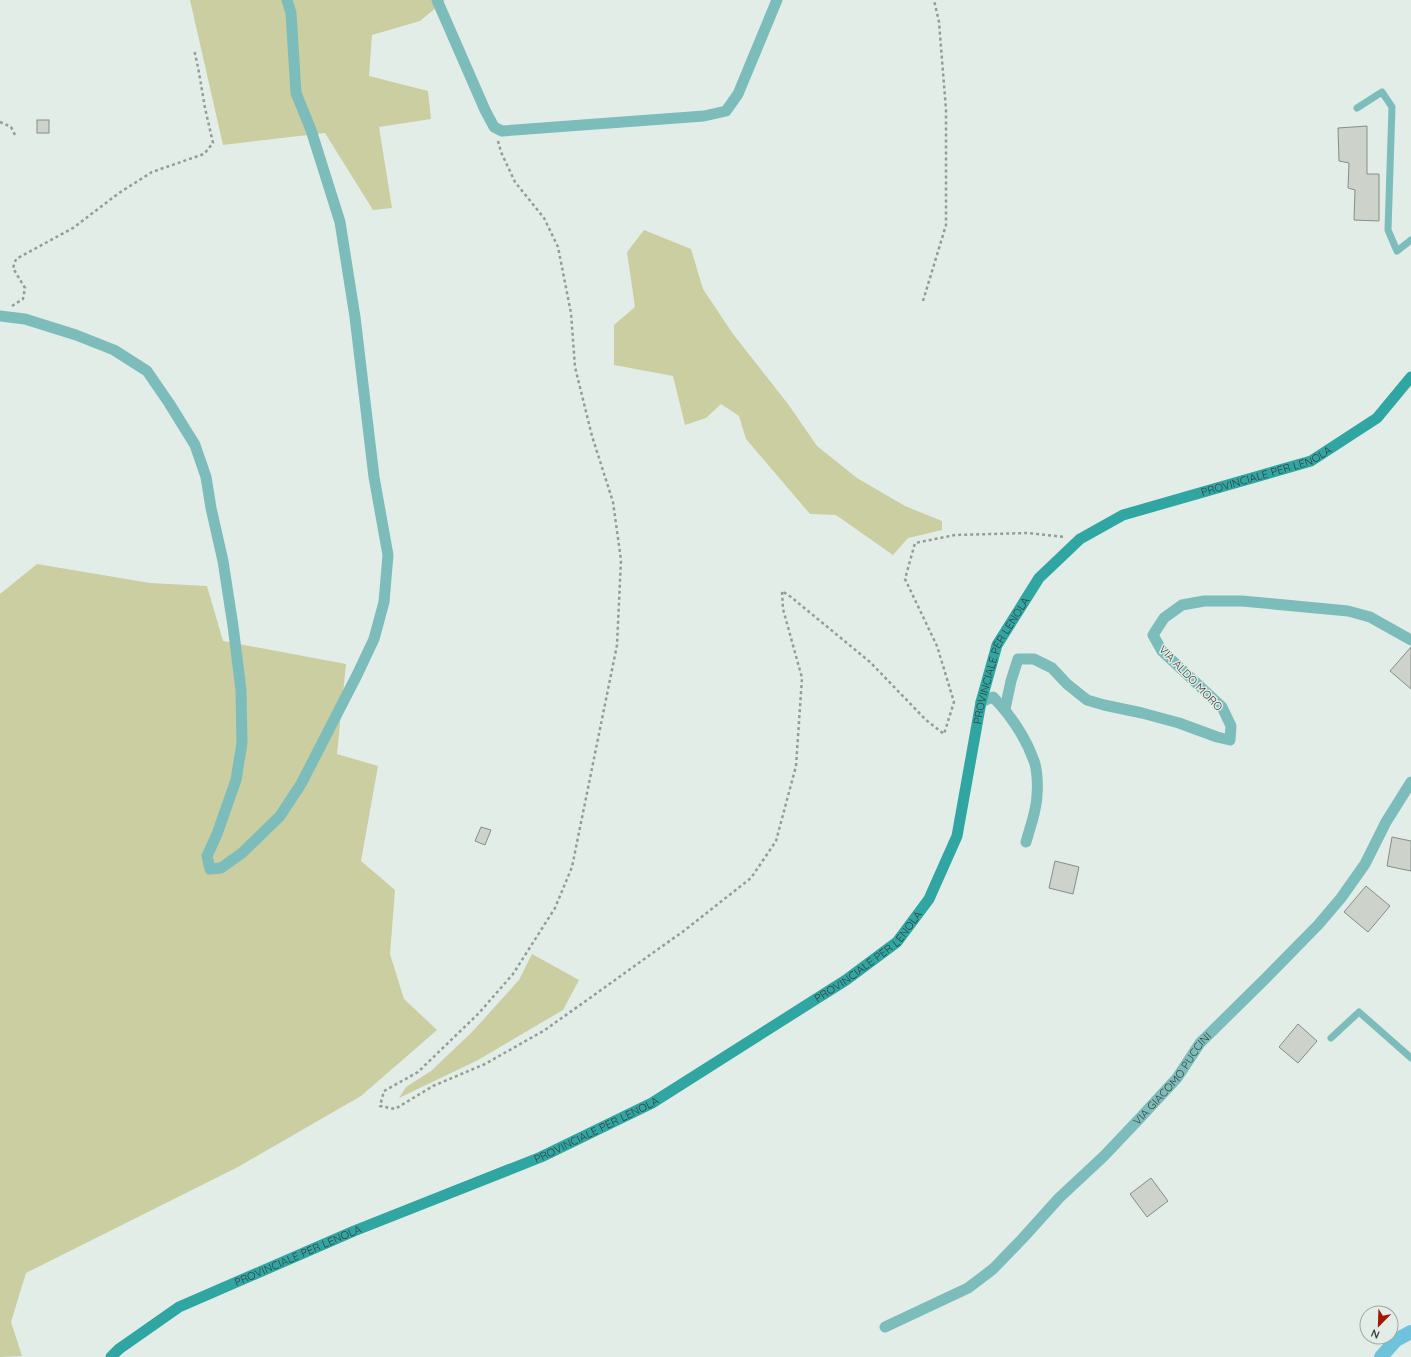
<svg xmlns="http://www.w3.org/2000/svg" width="1411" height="1357" font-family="Quicksand,sans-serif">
<rect width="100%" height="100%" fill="#e3ede8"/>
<g fill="#cacea1">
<polygon points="190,0 445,0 420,21 372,35 369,76 428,91 431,119 379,127 392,208 373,210 325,133 223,145"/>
<polygon points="644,230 691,249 703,289 733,334 788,404 817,446 857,478 905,506 942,521 942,530 908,538 893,555 836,515 810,514 746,439 739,416 721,404 706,418 685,425 673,376 614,365 614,325 635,307 627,252"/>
<polygon points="37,564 150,583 207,586 223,641 346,664 337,754 378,766 361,861 395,890 390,954 404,999 437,1030 361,1096 238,1167 26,1273 11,1322 22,1356 0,1357 0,594"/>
<polygon points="532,954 579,980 563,1010 478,1060 399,1098 406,1087 431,1071 472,1032 519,980"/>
</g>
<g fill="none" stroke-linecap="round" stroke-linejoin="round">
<polyline stroke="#6fc2dc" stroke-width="14" points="1381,1357 1396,1340 1411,1332"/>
</g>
<g fill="#cdd3cb" stroke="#878d86">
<rect x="37" y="120" width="12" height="13"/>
<polygon points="1367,126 1367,174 1379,174 1379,221 1354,220 1355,190 1348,188 1349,163 1339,161 1338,128"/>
<polygon points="1411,647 1411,689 1390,671"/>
<polygon points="481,827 491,830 485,845 475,841"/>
<polygon points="1392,837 1411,841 1411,871 1387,866"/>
<polygon points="1055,861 1079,867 1073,894 1049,888"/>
<polygon points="1366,886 1390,906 1368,932 1344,912"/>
<polygon points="1298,1024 1317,1041 1298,1063 1279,1047"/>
<polygon points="1151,1178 1168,1201 1147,1217 1130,1194"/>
</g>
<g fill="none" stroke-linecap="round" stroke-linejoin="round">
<g stroke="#959c98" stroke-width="2.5" stroke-dasharray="3 3" stroke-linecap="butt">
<polyline points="0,122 11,127 16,137"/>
<polyline points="498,141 501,152 515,182 544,218 558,247 571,313 575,367 592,436 613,502 621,560 617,645 572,867 555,908 513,974 479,1013 418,1072 384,1091 380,1106 395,1109 433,1086 485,1064 545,1030 685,930 751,878 776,841 796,766 802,678 783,609 782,591 791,597 870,662 926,720 944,734 954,702 937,646 905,579 915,543 955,535 1028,533 1065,537"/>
<polyline points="923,301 946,225 946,110 939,22 934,0"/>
<polyline points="12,306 23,299 25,288 13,268 16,259 73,228 119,193 152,172 204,154 213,143 205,108 198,67 194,49"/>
</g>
<g stroke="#7cbdbb" stroke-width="7">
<polyline points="1357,108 1382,92 1392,107 1388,230 1397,251 1411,240"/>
<polyline points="1331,1038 1359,1012 1411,1058"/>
</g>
<g stroke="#7cbdbb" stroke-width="11">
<polyline points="437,0 485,110 494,127 502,131 704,116 726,111 738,94 777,0"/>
<polyline points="0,316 25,319 76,335 114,350 147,371 169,403 195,445 206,477 211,508 223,561 233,626 241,690 242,743 236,780 217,834 207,856 210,869 221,868 242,853 280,816 301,784 357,675 374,639 384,602 388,555 374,477 355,317 340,222 311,130 296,93 291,13 287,0"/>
<path d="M981 702 993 697C1010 714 1026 738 1034 761 1037 768 1038 786 1037 794 1037 810 1030 827 1026 842"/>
<polyline points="1005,709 1011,681 1018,659 1034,659 1052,668 1067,684 1087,700 1104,705 1142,713 1179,723 1217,737 1230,740 1231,726 1222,707 1162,651 1153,635 1164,618 1182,605 1204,601 1242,601 1348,611 1370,617 1411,640"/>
<path id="s1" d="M885 1327 968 1288 993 1269 1023 1238 1059 1198 1104 1156 1140 1118 1177 1078 1200 1043 1265 979 1318 925 1341 898 1365 864 1386 822 1411 782"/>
</g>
<path stroke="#30a6a3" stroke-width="11" id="s2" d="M111 1357 119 1349 179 1307 354 1231 541 1157 652 1103 846 980 897 942 929 899 957 836 981 702 997 645 1039 578 1080 539 1123 515 1311 461 1377 418 1411 377"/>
</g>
<g text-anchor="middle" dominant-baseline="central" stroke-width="3" stroke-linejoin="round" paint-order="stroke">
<g font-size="11" fill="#393d3b" stroke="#e3ede8">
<text stroke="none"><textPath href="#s2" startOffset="1546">PROVINCIALE PER LENOLA</textPath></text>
<text stroke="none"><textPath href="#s2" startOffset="1198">PROVINCIALE PER LENOLA</textPath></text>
<text transform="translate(1191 678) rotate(46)">VIA ALDO MORO</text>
<text stroke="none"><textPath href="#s2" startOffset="862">PROVINCIALE PER LENOLA</textPath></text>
<text stroke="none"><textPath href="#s1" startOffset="385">VIA GIACOMO PUCCINI</textPath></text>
<text stroke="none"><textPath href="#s2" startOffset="538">PROVINCIALE PER LENOLA</textPath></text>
<text stroke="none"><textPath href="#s2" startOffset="214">PROVINCIALE PER LENOLA</textPath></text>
</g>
</g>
<g transform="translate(1379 1325) rotate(203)"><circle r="19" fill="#e3ede8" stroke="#9fa7a3"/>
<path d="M0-3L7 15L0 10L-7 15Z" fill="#a71602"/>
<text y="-6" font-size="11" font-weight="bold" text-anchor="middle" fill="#393d3b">N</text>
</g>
</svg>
